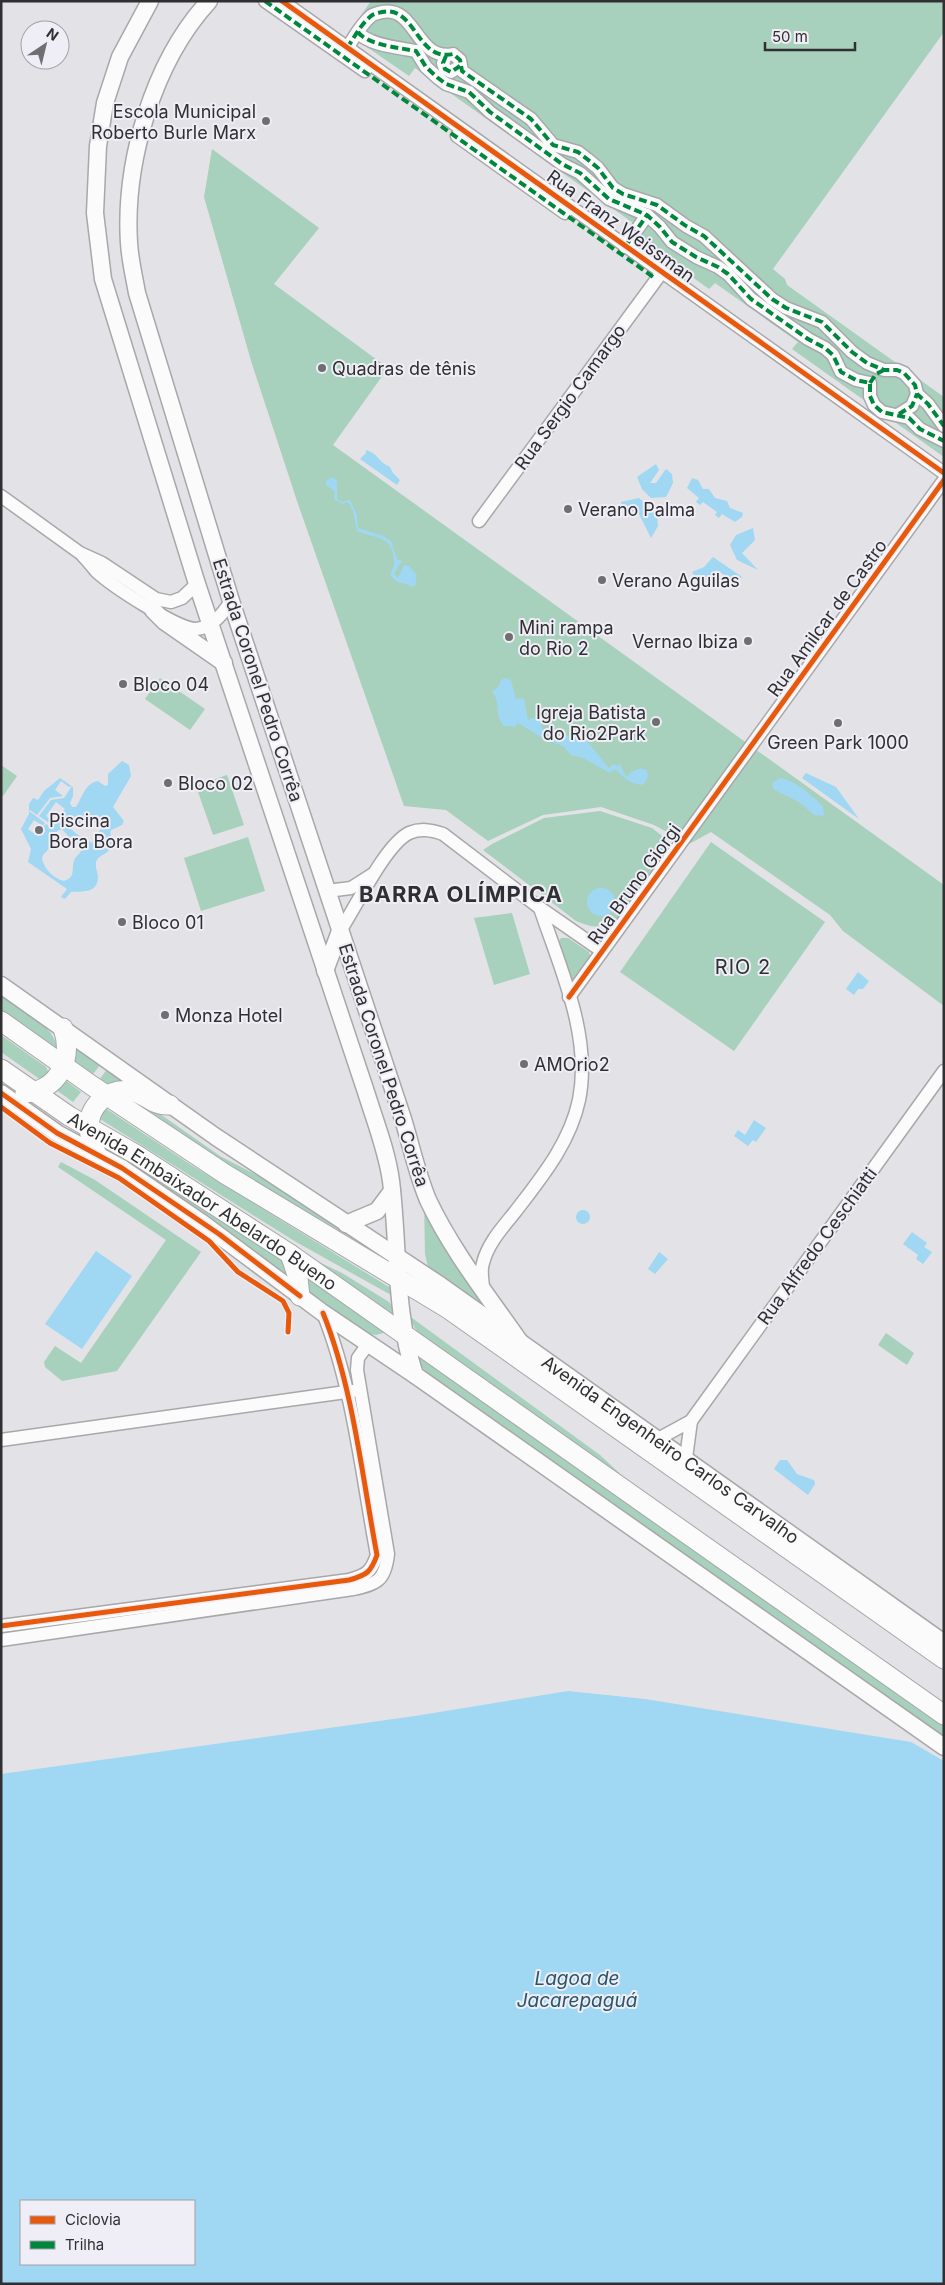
<svg xmlns="http://www.w3.org/2000/svg" width="945" height="2285" font-family="Inter,sans-serif">
<rect width="100%" height="100%" fill="#e3e2e6"/>
<g fill="#a7d0bd">
<polygon points="371,1 940,1 944,4 944,32 773,269 785,279 787,285 944,397 944,457 792,349 798,342 715,283 709,289 628,231 633,223 415,68 409,76 348,34"/>
<polygon points="212,149 319,228 274,284 388,368 333,445 944,885 944,1006 843,931 830,915 711,832 689,844 654,825 601,807 543,815 488,841 446,810 404,806 298,504 252,364 204,197"/>
<polygon points="160,678 205,709 190,730 145,699"/>
<polygon points="1,765 17,776 3,796 1,794"/>
<polygon points="227,775 244,825 213,835 196,786"/>
<path d="M600 811 652 828 671 843 617 920C602 929 592 928 576 921L483 850 492 844 544 818Z"/>
<polygon points="248,837 265,891 201,911 184,858"/>
<polygon points="711,842 825,922 734,1051 620,972"/>
<polygon points="512,913 530,974 494,985 474,918"/>
<polygon points="561,938 568,938 589,952 591,959 576,980 569,979 558,943"/>
<path d="M1 995C18 1007 56 1026 57 1049L1 1012Z"/>
<polygon points="1,1035 46,1067 49,1073 41,1080 1,1052"/>
<polygon points="75,1047 101,1064 93,1074 74,1061"/>
<polygon points="107,1069 123,1081 123,1082 110,1085 100,1079"/>
<polygon points="65,1080 81,1092 73,1102 55,1089"/>
<polygon points="133,1101 143,1102 220,1156 266,1180 386,1258 223,1163"/>
<polygon points="105,1108 191,1165 389,1287 392,1290 391,1295 296,1242 100,1119 100,1112"/>
<polygon points="105,1146 280,1257 284,1263 288,1275 106,1149"/>
<polygon points="61,1162 95,1180 201,1252 117,1371 62,1381 45,1367 44,1362 55,1346 81,1363 166,1240 58,1167"/>
<polygon points="424,1199 495,1313 428,1267 425,1254"/>
<polygon points="300,1253 342,1273 389,1302 393,1308 394,1317"/>
<polygon points="303,1271 391,1331 376,1335 368,1334 308,1292"/>
<polygon points="408,1315 600,1455 630,1483 417,1332"/>
<polygon points="886,1333 914,1353 907,1365 878,1345"/>
<polygon points="419,1352 944,1723 944,1741 428,1375 419,1362"/>
</g>
<g fill="#a0d7f3" fill-rule="evenodd">
<path d="M366 450C379 454 377 461 390 467L393 473 400 480 397 485 360 459 366 453Z"/>
<polygon points="656,464 659,470 650,483 656,483 666,469 672,474 673,483 666,497 651,498 642,489 637,477"/>
<path d="M330 478H334L337 481V499L342 502 350 500 357 515 358 528 383 536 391 541 397 559 402 561 394 574 398 578 404 565 409 566 417 575 415 586 412 587 404 583H399L390 576C391 572 395 566 394 561 393 535 375 539 357 531L353 511 348 502 342 504 334 499 335 492 326 485V481Z"/>
<polygon points="692,478 698,480 703,489 709,489 715,498 727,501 730,508 743,513 742,517 735,522 722,514 719,518 715,515 717,512 703,502 700,505 696,502 699,498 687,488"/>
<polygon points="639,498 657,515 658,526 651,538 638,512 623,510 621,502"/>
<polygon points="753,528 755,540 742,553 758,570 737,560 730,545 736,535"/>
<polygon points="713,557 742,577 736,582 716,570 710,579 697,580 692,572 704,567"/>
<path d="M505 678 511 680 516 699 524 698 528 720 538 716 546 737 582 735 609 768 614 764 617 766 620 764 626 777C645 758 655 775 642 785 628 783 625 778 615 769L610 773 583 758 571 755 563 746 544 739 518 723 515 727 504 726C494 716 501 701 492 692L499 686 501 680Z"/>
<path d="M122 761 129 765 131 776 113 807 124 821 122 825 111 830C109 836 114 843 110 849 106 855 98 855 96 862 95 868 98 873 98 878 97 894 81 891 71 892L65 899 61 897 67 889 28 862 31 849 21 829 29 814V804L33 798 38 800 44 791 60 778 73 787V796L70 803 72 807H76C82 798 85 783 98 781L105 786 108 785V774ZM72 818 83 827H87L92 822 98 823 101 829 92 843C84 838 68 831 67 821ZM62 829 69 837 78 841 82 848C81 854 75 856 74 861 71 871 76 877 64 881 53 878 45 870 42 859L43 855 54 843 57 831Z"/>
<polygon points="806,773 836,787 859,819 802,778"/>
<path d="M781 778C798 782 810 794 823 806L824 816 814 815 799 802 773 789 772 783Z"/>
<circle cx="601" cy="902" r="14"/>
<polygon points="858,972 869,981 863,989 858,989 854,995 846,989"/>
<polygon points="754,1120 766,1128 756,1142 753,1140 748,1146 734,1136 738,1130 745,1135"/>
<circle cx="583" cy="1217" r="7"/>
<polygon points="912,1232 927,1243 924,1247 932,1252 923,1264 916,1259 918,1255 903,1244"/>
<polygon points="96,1251 132,1276 82,1349 45,1324"/>
<polygon points="659,1252 668,1259 655,1274 648,1269"/>
<polygon points="780,1460 787,1460 797,1474 814,1480 815,1484 808,1495 774,1469"/>
<path d="M568 1691 645 1699 911 1742 944 1761V2284H1V1774L415 1716ZM21 2201H194V2264H21Z"/>
</g>
<polygon fill="#e3e2e6" points="61,781 69,787 72,786 64,798 51,800 39,816 52,825 54,822 46,816 56,802 65,809 52,828 46,824 36,835 28,829 34,820 43,826 45,823 29,811 30,810 37,815 50,798 63,796 55,790"/>
<g fill="none" stroke-linecap="round" stroke-linejoin="round">
<defs>
<g id="minor">
<polyline points="265,1 365,71"/>
<polyline points="282,1 944,473"/>
<path d="M358 32C367 45 401 48 416 51L426 67 438 78 446 84 469 92 490 112 562 164 580 173 609 199 647 215 660 227 672 242 696 257 718 267 728 274 751 299 808 339 825 348 833 355 841 372 856 380 870 383V396L874 405 882 412 909 418 920 429 944 441"/>
<path d="M347 48C354 38 361 24 371 16 373 14 378 13 382 12 416 5 416 62 453 54L460 60 462 71 531 119 553 145 578 152 587 159 598 168 613 188 623 194 657 205 686 226 704 236 772 299 786 308 822 322 852 352 867 363 884 370H897L904 373 915 385 917 394 928 404 944 426"/>
<polyline points="446,56 443,63 445,69 451,72 460,66"/>
<polyline points="457,136 565,213"/>
<polyline points="625,247 647,215"/>
<polyline points="899,414 912,406 917,394"/>
<polyline points="1,496 80,553 102,563 156,599 171,602 182,598 197,584"/>
<polyline points="479,521 662,272"/>
<path d="M83 556C88 561 92 566 96 571 111 585 177 629 196 629 212 628 223 614 231 601"/>
<polyline points="327,891 351,888 373,874"/>
<path d="M340 931C356 907 385 845 409 833 421 828 431 830 443 834L540 908 602 951"/>
<polyline points="569,997 944,480"/>
<path d="M483 1289C483 1281 480 1271 483 1263 488 1243 503 1227 515 1212 541 1178 570 1143 579 1100 592 1036 560 968 540 908"/>
<polyline points="658,1439 691,1421 944,1071"/>
<polyline points="1,1440 353,1391"/>
<polyline points="686,1458 691,1421"/>
<path d="M1 1626 349 1580C367 1575 371 1572 377 1555 362 1476 353 1387 323 1313"/>
<path d="M1 1640 353 1589C378 1584 385 1580 388 1554L357 1370 358 1358 368 1344"/>
</g>
<g id="major">
<path d="M150 1 120 57 105 103 98 146 95 213 103 279 197 584 366 1092C375 1121 387 1151 391 1181 399 1246 394 1311 415 1375"/>
<path d="M209 1C153 62 124 162 129 243 130 260 134 276 137 293L231 601 403 1119C411 1145 417 1174 428 1200 452 1251 488 1296 520 1342"/>
<polyline points="153,610 165,622 224,663"/>
<polyline points="325,971 340,931"/>
<path id="s1" d="M1 985 216 1137 440 1285 520 1342 944 1643"/>
<polyline points="1,1093 57,1133 122,1168 201,1222 323,1313 415,1375 944,1747"/>
<polyline points="346,1224 377,1211 392,1191"/>
</g>
<g id="highway">
<polyline points="1,1021 91,1085 225,1174 447,1308 944,1659"/>
<path id="s2" d="M1 1069 69 1116 137 1155 290 1254 944 1715"/>
<path d="M25 1093C60 1090 73 1058 63 1028"/>
<path d="M97 1155C94 1147 90 1138 89 1129 88 1106 108 1088 130 1091 146 1093 151 1106 170 1105"/>
<polyline points="290,1254 298,1278 300,1296"/>
</g>
</defs>
<use href="#minor" stroke="#a8a7aa" stroke-width="15"/>
<use href="#major" stroke="#a8a7aa" stroke-width="19"/>
<use href="#highway" stroke="#a8a7aa" stroke-width="21"/>
<use href="#minor" stroke="#fbfbfb" stroke-width="12"/>
<use href="#major" stroke="#fbfbfb" stroke-width="16"/>
<use href="#highway" stroke="#fbfbfb" stroke-width="19"/>
<g stroke="#00873e" stroke-width="4" stroke-dasharray="8 4" stroke-linecap="butt">
<polyline points="265,1 656,279"/>
<path d="M358 32C367 45 401 48 416 51L426 67 438 78 446 84 469 92 490 112 562 164 580 173 609 199 647 215 660 227 672 242 696 257 718 267 728 274 751 299 808 339 825 348 833 355 841 372 856 380 870 383V396L874 405 882 412 909 418 920 429 944 441"/>
<path d="M347 48C354 38 361 24 371 16 373 14 378 13 382 12 416 5 416 62 453 54L460 60 462 71 531 119 553 145 578 152 587 159 598 168 613 188 623 194 657 205 686 226 704 236 772 299 786 308 822 322 852 352 867 363 884 370H897L904 373 915 385 917 394 928 404 944 426"/>
<polyline points="446,56 443,63 445,69 451,72 460,66"/>
<polyline points="625,247 647,215"/>
<polyline points="870,383 876,374 884,370"/>
<polyline points="899,414 912,406 917,394"/>
</g>
<defs>
<g id="cycleway">
<polyline points="282,1 944,473"/>
<polyline points="569,997 944,480"/>
<polyline points="1,1093 57,1133 122,1168 141,1181 219,1234 300,1296"/>
<polyline points="1,1107 50,1143 119,1178 209,1241 238,1272 283,1301 289,1313 288,1332"/>
<path d="M1 1626 349 1580C367 1575 371 1572 377 1555 362 1476 353 1387 323 1313"/>
</g>
</defs>
<use href="#cycleway" stroke="#efedf5" stroke-width="8"/>
<use href="#cycleway" stroke="#e8590c" stroke-width="5"/>
</g>
<g fill="#6f6e72" stroke="#efedf5" stroke-width="2">
<circle cx="266" cy="121" r="5"/>
<circle cx="322" cy="368" r="5"/>
<circle cx="568" cy="509" r="5"/>
<circle cx="602" cy="580" r="5"/>
<circle cx="509" cy="637" r="5"/>
<circle cx="748" cy="641" r="5"/>
<circle cx="123" cy="684" r="5"/>
<circle cx="656" cy="722" r="5"/>
<circle cx="838" cy="723" r="5"/>
<circle cx="168" cy="783" r="5"/>
<circle cx="39" cy="830" r="5"/>
<circle cx="122" cy="922" r="5"/>
<circle cx="165" cy="1015" r="5"/>
<circle cx="524" cy="1064" r="5"/>
</g>
<g text-anchor="middle" dominant-baseline="central" stroke-width="4" stroke-linejoin="round" paint-order="stroke">
<g font-size="18" fill="#303033" stroke="#efedf5" text-anchor="start">
<text x="256" y="111" text-anchor="end">Escola Municipal<tspan x="256" dy="21">Roberto Burle Marx</tspan></text>
<text x="332" y="368">Quadras de tênis</text>
<text x="578" y="509">Verano Palma</text>
<text x="612" y="580">Verano Aguilas</text>
<text x="519" y="627">Mini rampa<tspan x="519" dy="21">do Rio 2</tspan></text>
<text x="738" y="641" text-anchor="end">Vernao Ibiza</text>
<text x="133" y="684">Bloco 04</text>
<text x="646" y="712" text-anchor="end">Igreja Batista<tspan x="646" dy="21">do Rio2Park</tspan></text>
<text x="838" y="742" text-anchor="middle">Green Park 1000</text>
<text x="178" y="783">Bloco 02</text>
<text x="49" y="820">Piscina<tspan x="49" dy="21">Bora Bora</tspan></text>
<text x="132" y="922">Bloco 01</text>
<text x="175" y="1015">Monza Hotel</text>
<text x="534" y="1064">AMOrio2</text>
</g>
<g font-size="18" fill="#303033" stroke="#efedf5">
<text transform="translate(621 226) rotate(36)">Rua Franz Weissman</text>
<text transform="translate(570 397) rotate(-54)">Rua Sergio Camargo</text>
<text transform="translate(827 618) rotate(-54)">Rua Amilcar de Castro</text>
<text transform="translate(258 680) rotate(72)">Estrada Coronel Pedro Corrêa</text>
<text transform="translate(634 884) rotate(-54)">Rua Bruno Giorgi</text>
<text transform="translate(384 1065) rotate(72)">Estrada Coronel Pedro Corrêa</text>
<text stroke="none"><textPath href="#s2" startOffset="241">Avenida Embaixador Abelardo Bueno</textPath></text>
<text transform="translate(817 1246) rotate(-54)">Rua Alfredo Ceschiatti</text>
<text stroke="none"><textPath href="#s1" startOffset="815">Avenida Engenheiro Carlos Carvalho</textPath></text>
</g>
<g font-size="19" font-style="italic" fill="#285569" stroke="#efedf5">
<text x="577" y="1978">Lagoa de<tspan x="577" dy="22">Jacarepaguá</tspan></text>
</g>
<g font-size="20" letter-spacing="1" fill="#303033" stroke="#efedf5">
<text x="743" y="967">RIO 2</text>
</g>
<g font-size="22" font-weight="bold" letter-spacing="1" fill="#303033" stroke="#efedf5">
<text x="461" y="894">BARRA OLÍMPICA</text>
</g>
</g>
<rect width="945" height="2285" fill="none" stroke="#303033" stroke-width="5"/>
<rect x="20" y="2200" width="175" height="65" fill="#efedf5" stroke="#a3a1a7"/>
<rect x="30" y="2216" width="25" height="8" fill="#e8590c" stroke="#a3a1a7"/>
<text x="65" y="2225" font-size="15" fill="#303033">Ciclovia</text>
<rect x="30" y="2241" width="25" height="8" fill="#00873e" stroke="#a3a1a7"/>
<text x="65" y="2250" font-size="15" fill="#303033">Trilha</text>
<g transform="translate(45 45) rotate(35)"><circle r="24" fill="#efedf5" stroke="#a3a1a7"/>
<path d="M0-4L9 19L0 12L-9 19Z" fill="#6f6e72"/>
<text y="-8" font-size="14" font-weight="bold" text-anchor="middle" fill="#303033">N</text>
</g>
<path d="M765 42v8h90v-8" fill="none" stroke="#303033" stroke-width="2.5"/>
<text x="772" y="42" font-size="15" fill="#303033" stroke="#efedf5" stroke-width="4" paint-order="stroke">50 m</text>
</svg>
